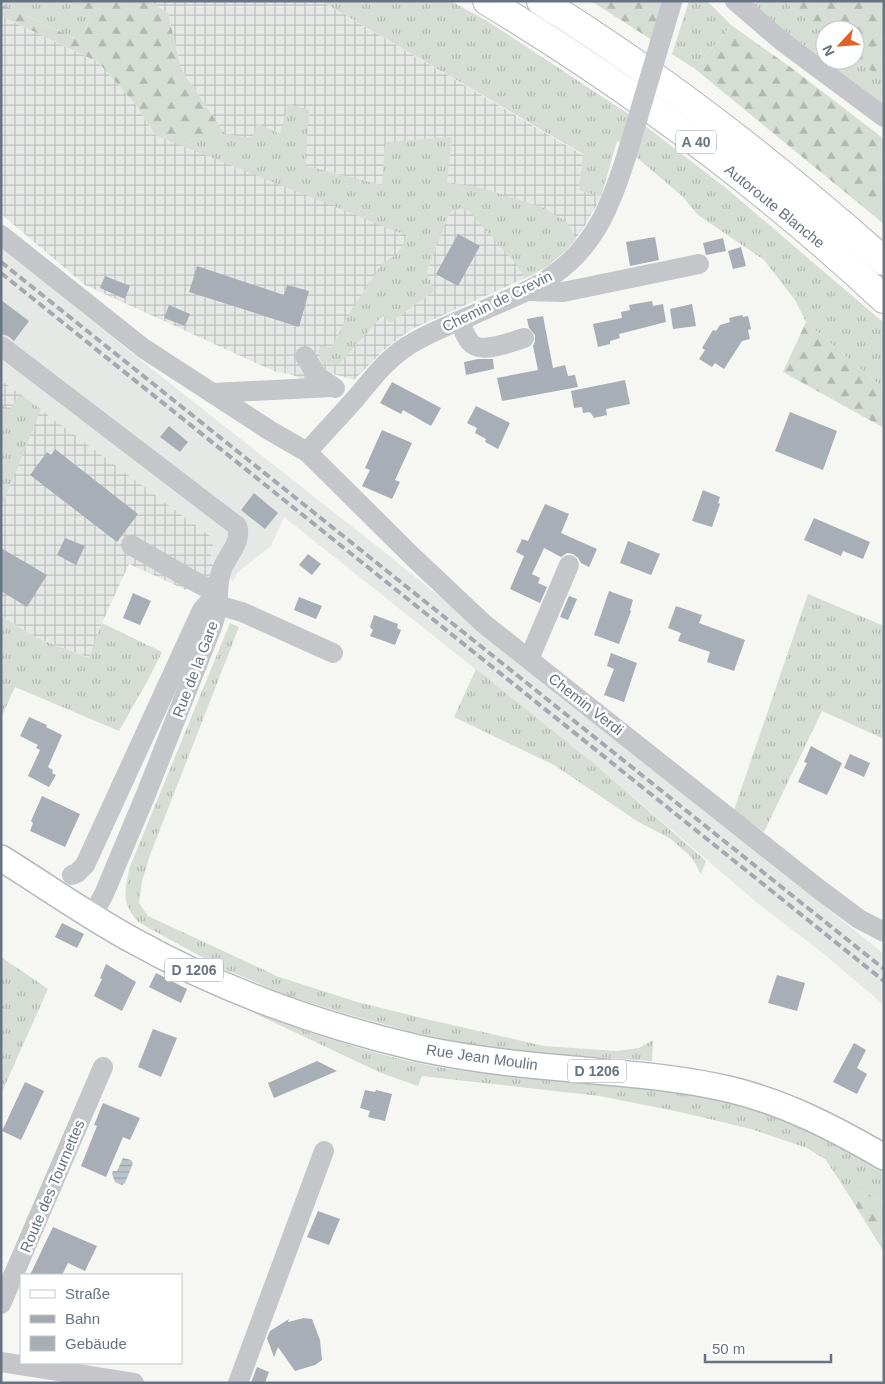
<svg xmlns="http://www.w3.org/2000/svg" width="885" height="1384" font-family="Helvetica,sans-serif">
<defs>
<pattern id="industrial-grid" width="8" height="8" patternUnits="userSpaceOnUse" patternTransform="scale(1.25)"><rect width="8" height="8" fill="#e6e8e6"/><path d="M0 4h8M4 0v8" fill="none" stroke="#bec0c0"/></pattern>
<pattern id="grass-tufts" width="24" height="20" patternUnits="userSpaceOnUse" patternTransform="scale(1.25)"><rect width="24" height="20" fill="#d6ddd4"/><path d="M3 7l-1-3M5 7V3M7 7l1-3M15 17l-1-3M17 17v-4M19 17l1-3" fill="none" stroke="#b1b8b1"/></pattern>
<pattern id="forest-firs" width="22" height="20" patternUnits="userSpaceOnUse" patternTransform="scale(1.25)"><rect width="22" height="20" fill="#d6ddd4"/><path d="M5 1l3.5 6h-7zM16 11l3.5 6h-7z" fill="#b1b8b1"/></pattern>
<pattern id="water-rules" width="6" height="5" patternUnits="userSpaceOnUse" patternTransform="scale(1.25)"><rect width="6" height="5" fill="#b9c3c8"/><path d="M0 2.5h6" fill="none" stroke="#9aa3a8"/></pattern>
</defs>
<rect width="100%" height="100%" fill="#f6f6f3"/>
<polygon fill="#e6e8e6" points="1,247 143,362 378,547 884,954 884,1005 820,951 756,902 597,766 284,517 271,546 238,572 233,581 221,572 212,564 211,556 214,539 1,380"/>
<g fill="url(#industrial-grid)">
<polygon points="150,1 321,1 583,155 579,190 601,197 583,229 567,249 549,265 532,275 412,329 386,348 354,380 320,370 312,383 290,374 276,372 85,285 1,214 1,16 98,62 137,106 155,135 188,140 225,134 181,69 168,13"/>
<polygon points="1,380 214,539 211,556 212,564 221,572 186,590 129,564 102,623 90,658 37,638 1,616"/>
</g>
<g fill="url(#grass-tufts)">
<polygon points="1,1 64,1 91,15 80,41 1,4"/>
<polygon points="321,1 451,1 487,21 630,115 620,143 617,141 601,197 579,190 583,154"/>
<polygon points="689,1 707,1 731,25 695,69 672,54"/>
<polygon points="746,1 784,1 825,34 825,60 855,60 855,58 884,81 884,107 818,55 783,30"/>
<path d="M288 104 309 110 306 166 382 185 385 142 452 137 447 182 481 188 542 207 567 222 576 239C562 256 546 269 525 278L515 263 469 211 460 209 450 212 427 271 434 291 390 323 383 315 338 365 321 362 318 351 321 345 331 348 350 312 382 264 397 254 408 236 155 135 188 140 225 134 251 138 258 124 280 134Z"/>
<polygon points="644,125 727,189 884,323 884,389 806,322 795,300 764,260 698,215 682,196 635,156"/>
<polygon points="20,394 41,409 1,508 1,406 11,408"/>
<polygon points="808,594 884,626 884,739 822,711 764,832 734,810"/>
<polygon points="1,616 37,638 89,658 102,623 162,652 149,678 119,731 15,687 1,718"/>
<path d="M230 623 239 627 150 855 142 881 139 903 148 916 279 977 357 1002 426 1019 544 1046 616 1051 639 1048 653 1040 652 1061 541 1053 474 1045 412 1032 343 1013 286 995 222 968 138 922C121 901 125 895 129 869Z"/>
<polygon points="476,669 597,766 706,861 701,874 692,858 671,839 637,821 554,765 454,717"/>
<polygon points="1,957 48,989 1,1094"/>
<path d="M250 1011C315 1035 381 1058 450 1069 540 1083 632 1080 721 1100 779 1114 833 1141 884 1171V1202L860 1190 850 1197 826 1160 807 1148 751 1129 680 1112 600 1096 422 1076 418 1086 381 1073Z"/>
</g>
<g fill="url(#forest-firs)">
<polygon points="64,1 150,1 168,13 181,69 225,134 188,140 155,135 137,106 98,62 1,16 1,4 80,41 91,15"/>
<polygon points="591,1 664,1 652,40"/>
<polygon points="784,1 884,1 884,81 855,58 855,30 825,30 825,34"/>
<polygon points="731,25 793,69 884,139 884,224 695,69"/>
<polygon points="806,322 884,389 884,428 783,372"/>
<polygon points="860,1190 884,1202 884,1252 850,1197"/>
</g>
<polygon fill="url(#water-rules)" points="123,1158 131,1160 133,1163 125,1183 122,1185 115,1182 112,1174 113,1171 117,1171"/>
<g fill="#a8aeb5">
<polygon points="458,234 480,246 458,286 436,274"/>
<polygon points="655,237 659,260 630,266 626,242"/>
<polygon points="723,238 726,251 706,255 703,243"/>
<polygon points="741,247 746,266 733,269 728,251"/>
<polygon points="197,266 284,295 287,285 309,291 299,327 189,292"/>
<polygon points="105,276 130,286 125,299 100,288"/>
<polygon points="1,300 29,321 14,341 8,336 1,334"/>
<polygon points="652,301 653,306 663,304 666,322 619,334 620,338 610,341 610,344 598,347 593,324 622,318 621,312 630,310 629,305"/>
<polygon points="692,304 696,326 673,329 670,309"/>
<polygon points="169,305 190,314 185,326 164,318"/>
<polygon points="742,315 743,317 748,316 751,329 748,330 750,339 742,341 724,369 715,363 712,367 699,359 705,350 702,348 713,330 716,331 720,325 730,322 729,318"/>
<polygon points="543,316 553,368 565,365 568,376 575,375 578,387 502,401 497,378 538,370 533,346 535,341 535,335 529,328 527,319"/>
<polygon points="478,359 493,359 494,369 466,375 464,362"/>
<polygon points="625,380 630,404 606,409 607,415 594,418 590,412 583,413 582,407 574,408 571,391"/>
<polygon points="392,382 441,408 431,426 403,410 401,414 380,403"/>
<polygon points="476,406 510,423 498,449 485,442 486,439 475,433 477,428 467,423"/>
<polygon points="790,412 837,431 823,470 775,451"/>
<polygon points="169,426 188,442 180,452 160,437"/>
<polygon points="382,430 412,443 395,480 400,482 392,499 362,486 370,470 365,468"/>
<polygon points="55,449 138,514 117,542 30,475 47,452 51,455"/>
<polygon points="703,490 720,497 718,503 720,504 712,527 692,521"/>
<polygon points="254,493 278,513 265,529 241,510"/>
<polygon points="545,504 569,514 561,533 597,549 589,567 581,563 578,558 573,554 567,553 561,557 544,548 532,574 540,578 538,583 547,587 540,603 510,589 524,556 516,552 522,539 528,541"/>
<polygon points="814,518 870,542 863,559 843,551 841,556 804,540"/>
<polygon points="65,538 85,546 76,565 57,555"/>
<polygon points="628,541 660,554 651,575 620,563"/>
<polygon points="1,548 47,575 27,607 1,591"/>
<polygon points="308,554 321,564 312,575 299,565"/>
<polygon points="609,591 633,600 630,610 631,611 619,644 594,635"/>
<polygon points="133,593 151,601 140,625 123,618"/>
<polygon points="569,596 577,599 568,620 560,617"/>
<polygon points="299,597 322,606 316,619 294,610"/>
<polygon points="676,606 702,615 699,623 745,640 734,671 707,662 710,652 678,641 681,633 668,628"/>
<polygon points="374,615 398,624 397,628 401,630 395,645 370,636 373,630 370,627"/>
<polygon points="611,653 637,663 624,702 604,695 614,669 607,666"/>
<polygon points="29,717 47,725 46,727 62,735 48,767 53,770 52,773 56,775 49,787 28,776 40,750 36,748 38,745 20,736"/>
<polygon points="811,746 842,763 827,795 798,782 807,763 804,762"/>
<polygon points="850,754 870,763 864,777 844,768"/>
<polygon points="42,796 80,814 65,847 30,831 33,823 31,821"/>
<polygon points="62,923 84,934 77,948 55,937"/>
<polygon points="106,964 136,982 122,1011 94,996 102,979 100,978"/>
<polygon points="156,973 187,989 181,1003 149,987"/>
<polygon points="777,975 805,983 797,1011 768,1003"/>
<polygon points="153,1029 177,1038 161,1077 138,1067"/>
<polygon points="854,1043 866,1050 857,1068 867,1074 857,1094 833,1082"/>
<polygon points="317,1061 337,1071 274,1098 268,1083"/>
<polygon points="25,1082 44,1091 21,1140 2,1131"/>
<polygon points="365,1090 375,1092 376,1090 392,1094 385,1121 368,1117 370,1111 360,1108"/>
<polygon points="103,1103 140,1118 130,1140 123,1137 106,1177 81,1166 97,1126 94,1125"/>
<polygon points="318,1211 340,1219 329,1245 307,1237"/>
<polygon points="53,1227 97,1246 85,1271 68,1263 62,1275 30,1275"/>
<polygon points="304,1318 312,1319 320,1340 322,1360 315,1365 295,1371 278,1347 274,1357 267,1338 270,1331 289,1319 288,1322"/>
<polygon points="257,1367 269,1372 265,1383 251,1383"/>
</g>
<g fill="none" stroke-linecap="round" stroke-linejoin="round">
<defs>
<path id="major" d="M1 858C46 886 88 916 134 941 222 990 319 1025 418 1048 469 1059 521 1065 573 1069 625 1074 677 1077 728 1089 784 1102 834 1128 884 1157"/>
<g id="highway">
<path d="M487 1C629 87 763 186 884 299"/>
<path d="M541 1C663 77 776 165 884 261"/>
</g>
</defs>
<use href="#major" stroke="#b4b8bc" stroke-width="28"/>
<use href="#highway" stroke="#b4b7ba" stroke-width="30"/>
<g stroke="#c4c6ca" stroke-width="20">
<polyline points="735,1 783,42 884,117"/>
<polyline points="1,235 143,348 269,430 307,452 413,557 483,623 820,890 859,919 884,932"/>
<polyline points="526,291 563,292 699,264"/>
<path d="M459 321C463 328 465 336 470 342 480 355 511 342 524 338"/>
<path d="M1 346 237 526C243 543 225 557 221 572 217 584 219 596 217 607 216 618 212 627 208 637L146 794 104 894 92 916"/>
<polyline points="305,356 317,376 335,388"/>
<polyline points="212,393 333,387"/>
<path d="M307 452C323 434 340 416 356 398 371 380 386 360 406 347 427 333 452 324 475 314 501 302 530 292 553 275 597 245 613 199 628 151"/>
<polyline points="218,605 242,612 333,653"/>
<polyline points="529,659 569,565"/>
<polyline points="72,875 77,873 85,865 202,610 217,593 190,579 131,545"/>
<polyline points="1,1304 103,1067"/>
<polyline points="1,1362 134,1383"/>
<polyline points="238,1383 324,1151"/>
</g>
<use href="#major" stroke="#fff" stroke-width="25"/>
<use href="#highway" stroke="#fff" stroke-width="28"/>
<g stroke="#a4a9af" stroke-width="4" stroke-dasharray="8 4" stroke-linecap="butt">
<polyline points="1,262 884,969"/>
<polyline points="1,273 884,981"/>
</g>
<polyline stroke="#c4c6ca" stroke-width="20" points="628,151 672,2"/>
</g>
<g text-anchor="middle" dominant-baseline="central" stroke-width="5" stroke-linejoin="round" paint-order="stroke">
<g fill="#fff" stroke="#949da8" stroke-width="1">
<rect x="676" y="130.5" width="40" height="23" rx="4"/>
<rect x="165" y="958.5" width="58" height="23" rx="4"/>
<rect x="568" y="1059.5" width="58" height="23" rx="4"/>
</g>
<g font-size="14" font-weight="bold" fill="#667383">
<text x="696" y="142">A 40</text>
<text x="194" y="970">D 1206</text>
<text x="597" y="1071">D 1206</text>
</g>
<g font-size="15" fill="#667383" stroke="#fff">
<text transform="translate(775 206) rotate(39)">Autoroute Blanche</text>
<text transform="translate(497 301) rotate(-26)">Chemin de Crevin</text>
<text transform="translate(195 669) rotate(-69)">Rue de la Gare</text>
<text transform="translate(586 704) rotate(38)">Chemin Verdi</text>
<text transform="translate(482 1057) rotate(8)">Rue Jean Moulin</text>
<text transform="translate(52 1186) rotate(-67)">Route des Tournettes</text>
</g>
</g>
<rect width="885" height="1384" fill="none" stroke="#667383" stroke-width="5"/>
<rect x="20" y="1274" width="162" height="90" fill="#ffffff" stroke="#c2c7cd"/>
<rect x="30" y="1290" width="25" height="8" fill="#ffffff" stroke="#c2c7cd"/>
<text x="65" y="1299" font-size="15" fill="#667383">Straße</text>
<rect x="30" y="1315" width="25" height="8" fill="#a4a9af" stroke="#c2c7cd"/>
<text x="65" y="1324" font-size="15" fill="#667383">Bahn</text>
<rect x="30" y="1336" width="25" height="15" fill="#a8aeb5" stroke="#c2c7cd"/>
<text x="65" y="1349" font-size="15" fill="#667383">Gebäude</text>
<g transform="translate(840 45) rotate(244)"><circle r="24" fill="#ffffff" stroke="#c2c7cd"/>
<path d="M0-4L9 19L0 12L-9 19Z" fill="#dd632b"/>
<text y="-8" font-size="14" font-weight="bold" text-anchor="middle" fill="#667383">N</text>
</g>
<path d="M705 1354v8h126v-8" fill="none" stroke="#667383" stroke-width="2.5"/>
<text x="712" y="1354" font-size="15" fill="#667383" stroke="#ffffff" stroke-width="4" paint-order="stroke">50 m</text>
</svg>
